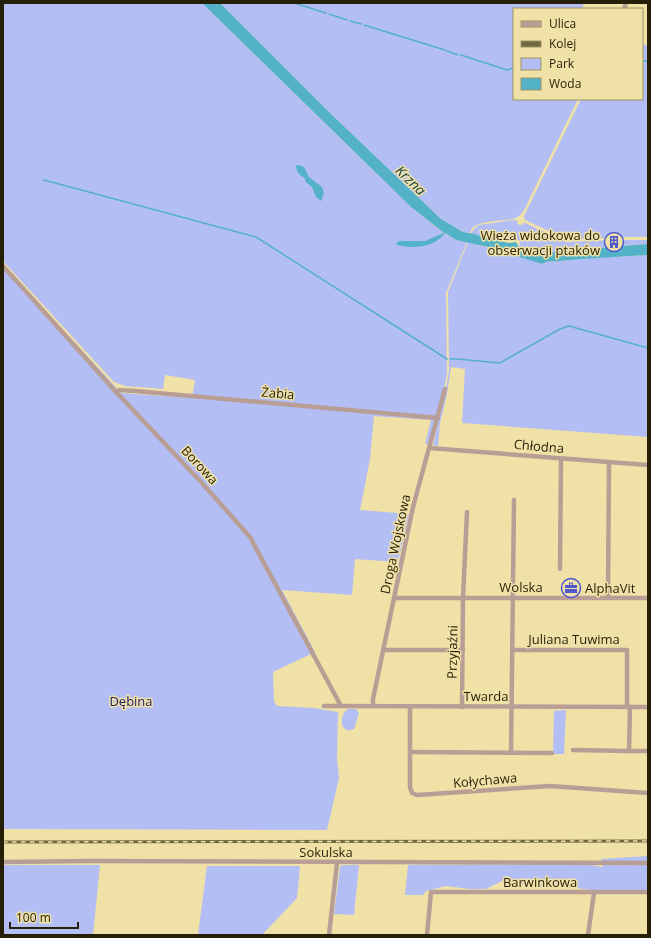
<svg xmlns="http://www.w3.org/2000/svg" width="651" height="938" font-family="'Open Sans',sans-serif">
<rect width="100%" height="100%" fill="#f0e1a7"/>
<g fill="#b3bef4">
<polygon points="3,3 202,3 411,207 441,231 456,240 467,242 446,293 447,373 442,399 428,444 425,444 431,420 374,416 370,459 360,510 409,514 398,562 355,559 352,595 282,590 315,652 273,672 274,701 277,706 314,708 338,712 337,758 339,778 327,830 3,829 3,264 121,393 192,398 195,380 165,375 163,389 125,386 114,382 3,261"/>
<path d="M220 3H584L582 9H514V99H578L528 202C526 207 523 213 519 216 508 224 486 217 472 228L470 233 463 232 441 219 330 113Z"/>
<polygon points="642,44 648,46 648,237 617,237 616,235 611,235 611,237 593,239 566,239 525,220 524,216 581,99 642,99"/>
<polygon points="514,220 518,221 517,224 522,225 523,223 525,223 566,242 612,240 612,242 615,242 615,240 648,240 648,244 541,253 519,247 520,241 515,238 505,241 485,238 471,233 476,227 479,225"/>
<path d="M468 242 529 259 542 264C548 260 553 262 560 261 589 257 618 257 648 255V437L462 423 465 369 451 367 447 394 440 423 438 446 433 445 446 388 449 371 448 292Z"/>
<path d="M348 709H356L359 713 354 729C340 735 338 716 348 709Z"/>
<polygon points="566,710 564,754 553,754 554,711"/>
<polygon points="648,856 648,890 591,890 554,885 542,888 526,884 513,886 502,881 486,889 469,889 446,886 426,891 423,895 405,895 408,865 584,864 603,867 601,859"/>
<polygon points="3,865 100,865 93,935 3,935"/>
<polygon points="342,865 359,865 354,915 334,914 340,867"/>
<polygon points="207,866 300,866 297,898 262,935 198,935"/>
</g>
<g fill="#53b2c8">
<path d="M202 3H220L330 113 441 219 463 232 475 234 485 238 509 243 516 242 519 247 541 253 648 244V255C618 257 589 258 560 261 553 262 548 260 542 264L488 247 456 240 445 233C434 248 414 249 397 245L396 244 399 241H425L444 233 411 207Z"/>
<path d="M296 165H298L304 167 309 177 322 187 324 193 321 201 316 197 312 187 306 182 304 177C299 176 296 170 296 165Z"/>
</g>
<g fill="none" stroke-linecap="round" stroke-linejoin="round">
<g stroke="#53b2c8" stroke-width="1.5">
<polyline points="294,3 326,13"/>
<polyline points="329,14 347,20"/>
<polyline points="350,21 361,24"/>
<polyline points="364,25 445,50"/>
<polyline points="447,51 458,55"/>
<polyline points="461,55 507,70 514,68"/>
<polyline points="642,61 648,61"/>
<polyline points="44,180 256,237 447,359"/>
<polyline points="450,359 457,359 500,363 560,329 569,326 648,348"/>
</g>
<g stroke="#b99e96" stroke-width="4.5">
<polyline points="624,9 626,3"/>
<polyline points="3,266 116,392 202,483 250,537 341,706"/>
<polyline points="116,392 119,390 135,391 438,418"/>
<polyline points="429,448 648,465"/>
<polyline points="560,569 561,459"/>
<polyline points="394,598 648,598"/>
<polyline points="608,598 609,462"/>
<polyline points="384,650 463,650"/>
<polyline points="513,650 627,650 627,707"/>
<polyline points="324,706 648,707"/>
<polyline points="373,706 373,699 413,507 445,389"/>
<polyline points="410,707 410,787 412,793 417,795 550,786 648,793"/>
<polyline points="462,707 463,598 467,512"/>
<polyline points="573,750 629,751 630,707"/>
<polyline points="629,751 648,751"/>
<polyline points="410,752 552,753"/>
<polyline points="511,753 514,500"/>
<polyline points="3,862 89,861 648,863"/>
<polyline points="329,935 337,863"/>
<polyline points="427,935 431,892 648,892"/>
<polyline points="588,935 594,893"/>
</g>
<defs>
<polyline id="rail" points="3,842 648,841"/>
</defs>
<use href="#rail" stroke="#716844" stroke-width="3"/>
<use href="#rail" stroke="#f0e1a7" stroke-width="1.5" stroke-dasharray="4.5" stroke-linecap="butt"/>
</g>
<defs>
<symbol id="building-ring" viewBox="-11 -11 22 22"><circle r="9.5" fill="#f0e1a7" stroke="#5058cf" stroke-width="1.5"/><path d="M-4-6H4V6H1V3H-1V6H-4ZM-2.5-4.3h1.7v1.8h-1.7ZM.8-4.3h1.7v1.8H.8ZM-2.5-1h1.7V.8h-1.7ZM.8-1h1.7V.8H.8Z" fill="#5058cf"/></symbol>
<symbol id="office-ring" viewBox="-11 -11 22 22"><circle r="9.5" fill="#f0e1a7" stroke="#5058cf" stroke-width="1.5"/><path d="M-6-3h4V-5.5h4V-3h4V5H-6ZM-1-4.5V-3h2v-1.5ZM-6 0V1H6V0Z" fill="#5058cf"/></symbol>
</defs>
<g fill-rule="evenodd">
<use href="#building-ring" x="603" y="231" width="22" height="22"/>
<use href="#office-ring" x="560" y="577" width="22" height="22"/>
</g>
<g text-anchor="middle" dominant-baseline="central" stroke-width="3" stroke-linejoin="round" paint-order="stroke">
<g font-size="13" fill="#251f08" stroke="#f0e1a7" text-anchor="end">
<text x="600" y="235">Wieża widokowa do<tspan x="600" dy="15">obserwacji ptaków</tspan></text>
<text x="585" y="588" text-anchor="start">AlphaVit</text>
</g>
<g font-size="13" fill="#251f08" stroke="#f0e1a7">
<text transform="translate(278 393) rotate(5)">Żabia</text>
<text transform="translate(539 446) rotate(5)">Chłodna</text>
<text transform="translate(200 465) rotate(47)">Borowa</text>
<text transform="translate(395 544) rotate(-78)">Droga Wojskowa</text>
<text x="521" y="587">Wolska</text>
<text x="574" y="639">Juliana Tuwima</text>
<text transform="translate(452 652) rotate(-89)">Przyjaźni</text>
<text x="486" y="696">Twarda</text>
<text transform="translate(485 780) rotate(-5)">Kołychawa</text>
<text x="326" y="852">Sokulska</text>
<text x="540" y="882">Barwinkowa</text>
</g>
<g font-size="13" fill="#1c1c65" stroke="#f0e1a7">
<text x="131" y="701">Dębina</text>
</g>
<g font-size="14" font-style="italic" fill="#133e48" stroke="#f0e1a7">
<text transform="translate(411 180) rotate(44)">Krzna</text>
</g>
</g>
<rect width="651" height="938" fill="none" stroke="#251f08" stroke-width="8"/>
<rect x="513" y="8" width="130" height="92" fill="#f0e1a7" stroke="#9f9367"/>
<rect x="521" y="21" width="20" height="6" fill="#b99e96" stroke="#9f9367"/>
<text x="549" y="28" font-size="12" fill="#251f08">Ulica</text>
<rect x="521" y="41" width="20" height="6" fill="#716844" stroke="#9f9367"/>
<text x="549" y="48" font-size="12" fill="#251f08">Kolej</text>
<rect x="521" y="58" width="20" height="12" fill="#b3bef4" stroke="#9f9367"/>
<text x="549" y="68" font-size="12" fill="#251f08">Park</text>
<rect x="521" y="78" width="20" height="12" fill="#53b2c8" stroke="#9f9367"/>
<text x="549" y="88" font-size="12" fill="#251f08">Woda</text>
<path d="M10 922v6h68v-6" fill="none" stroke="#251f08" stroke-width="2"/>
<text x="16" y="922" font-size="12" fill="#251f08" stroke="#f0e1a7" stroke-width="3" paint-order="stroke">100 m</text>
</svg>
